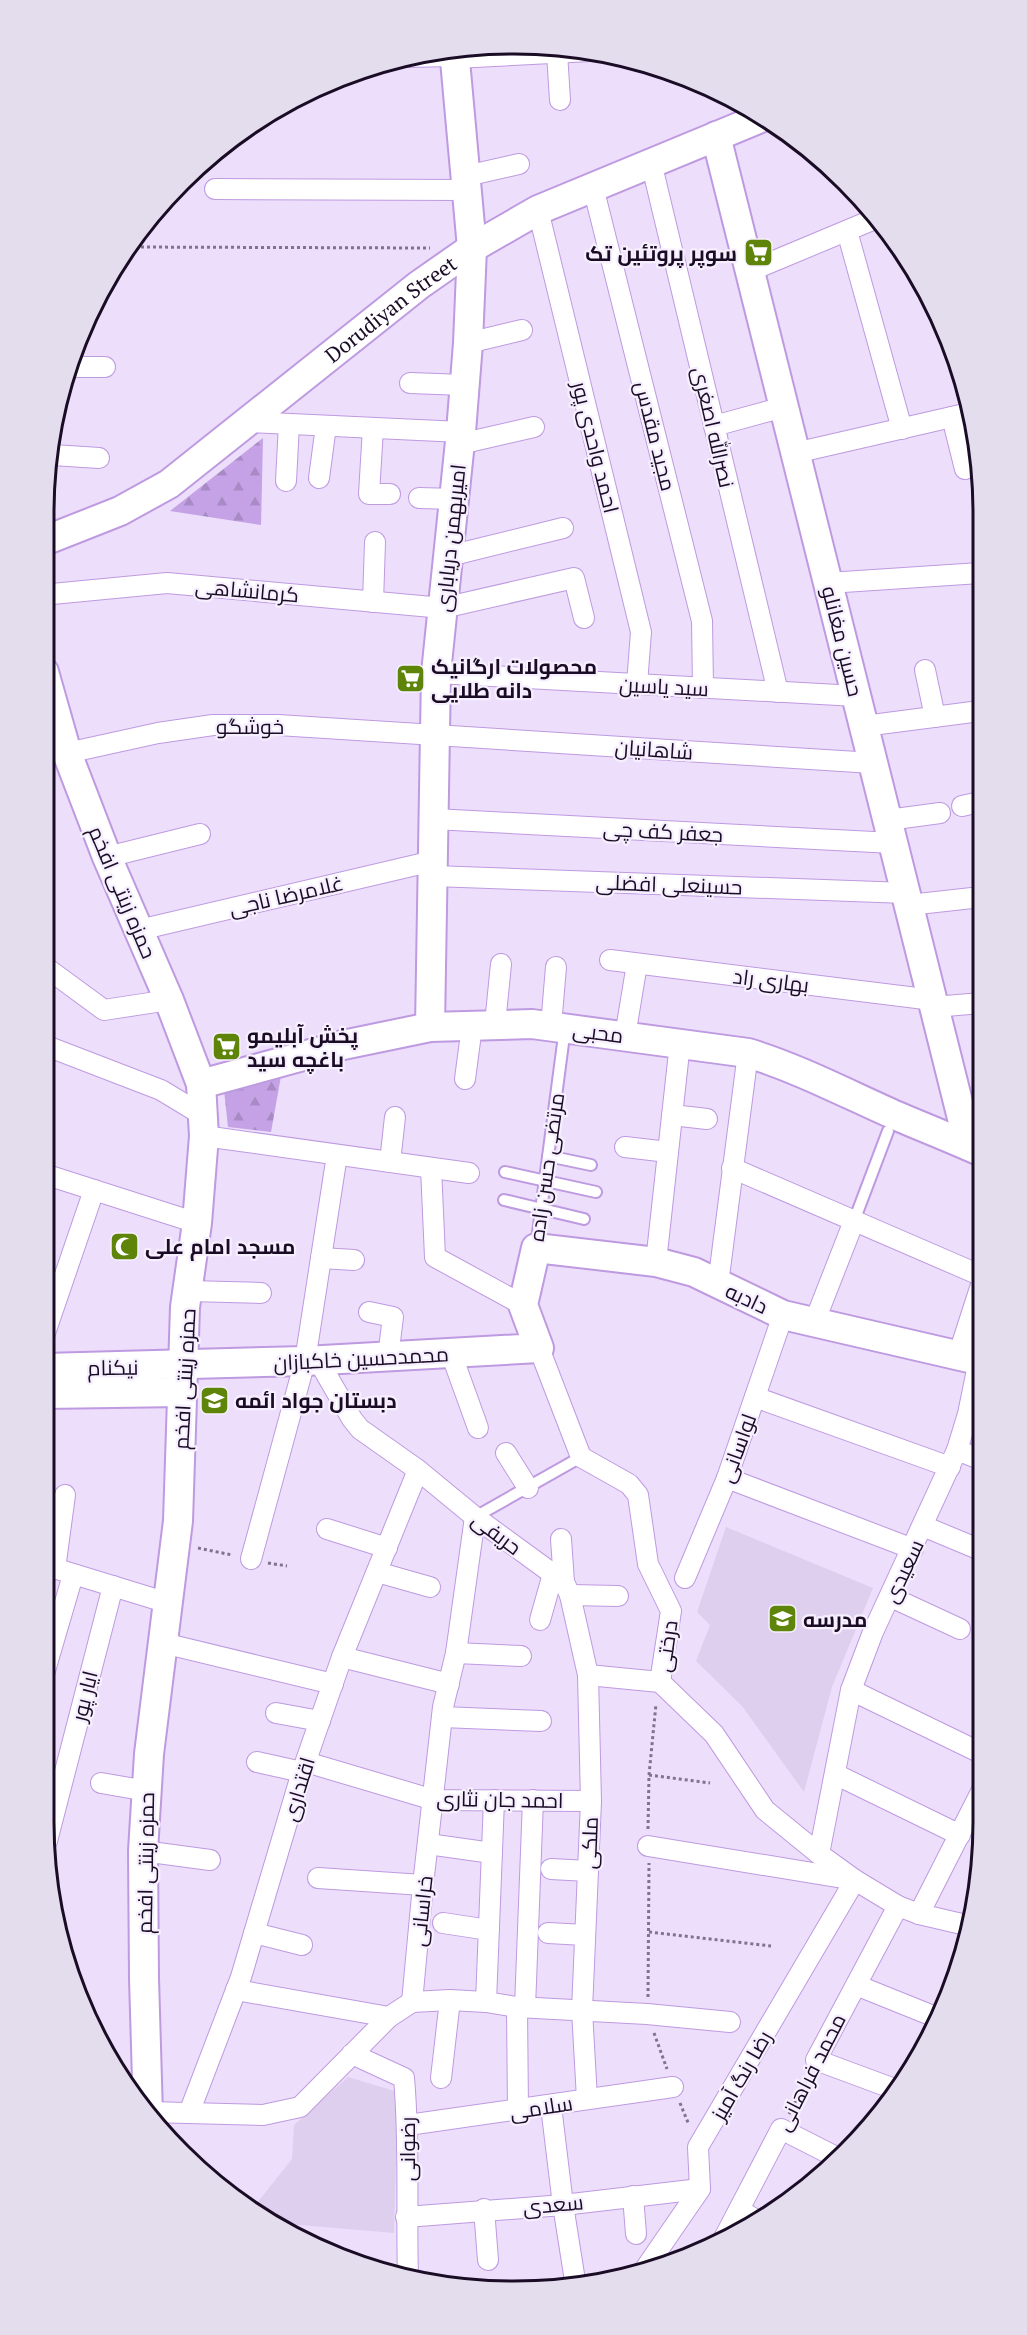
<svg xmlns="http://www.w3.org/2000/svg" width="1027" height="2335" font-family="'PT Serif',Cairo,serif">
<defs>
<pattern id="forest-firs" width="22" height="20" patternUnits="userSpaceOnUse" patternTransform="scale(1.5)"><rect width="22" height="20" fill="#c4a2e5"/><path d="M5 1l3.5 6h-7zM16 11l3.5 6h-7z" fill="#a88ac4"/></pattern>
</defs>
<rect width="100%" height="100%" fill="#eddefc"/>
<g fill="#dfcfef">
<polygon points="726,1527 873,1588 832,1687 804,1792 742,1706 696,1661 710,1625 697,1612"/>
<polygon points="348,2077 398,2092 394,2233 288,2224 265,2217 253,2208 292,2159 294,2125"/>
</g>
<g fill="url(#forest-firs)">
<polygon points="263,438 261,525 170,511"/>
<polygon points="281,1076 271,1132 228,1127 224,1090"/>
</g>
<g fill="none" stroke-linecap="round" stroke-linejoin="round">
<defs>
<g id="lane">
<polyline points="548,1156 591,1165"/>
<polyline points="505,1172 596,1192"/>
<polyline points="504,1200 584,1219"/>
<polyline points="854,1221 888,1131"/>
<polyline points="536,1248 565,1028"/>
<polyline points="475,1517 581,1457"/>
</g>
<g id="street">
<polyline points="557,53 560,100"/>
<polyline points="405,57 454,56"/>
<polyline points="454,58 590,51"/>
<polyline points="651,162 778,692"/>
<polyline points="466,176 519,164"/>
<polyline points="593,187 702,621 703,688"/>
<polyline points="215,189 467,190"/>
<polyline points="538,210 641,632 637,684"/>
<polyline points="847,231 902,429"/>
<polyline points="750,271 877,218"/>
<polyline points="468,343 522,330"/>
<polyline points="68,367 105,367"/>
<polyline points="410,383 464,385"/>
<polyline points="952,417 965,469"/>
<polyline points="247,422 461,432"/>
<polyline points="714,426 784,407"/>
<polyline points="373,428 369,494 390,494"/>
<polyline points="460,444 534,427"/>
<polyline points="795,453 969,413"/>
<polyline points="53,455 99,458"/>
<polyline points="319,478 326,426"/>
<polyline points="286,481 289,424"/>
<polyline points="419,498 455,499"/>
<polyline points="449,556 563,528"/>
<polyline points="828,583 980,573"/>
<polyline points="52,594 167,583 443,608 574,578 584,618"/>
<polyline points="373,602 375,542"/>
<polyline points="925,670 935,717"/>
<polyline points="436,673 856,696"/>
<polyline points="864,726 980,711"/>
<polyline points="67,753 158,733 213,725 278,725 873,763"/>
<polyline points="962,806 980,802"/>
<polyline points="434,819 893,843"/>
<polyline points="888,820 940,813"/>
<polyline points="107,857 200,834"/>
<polyline points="433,876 906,893"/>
<polyline points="909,905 981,897"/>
<polyline points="139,930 433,861"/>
<polyline points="610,960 933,1000"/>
<polyline points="44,966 104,1010 169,1000"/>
<polyline points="934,1007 981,1003"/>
<polyline points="495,1024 501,964"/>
<polyline points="551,1026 556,967"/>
<polyline points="625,1036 637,964"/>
<polyline points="44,1045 161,1090 204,1116"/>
<polyline points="465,1079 472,1026"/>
<polyline points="672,1115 707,1119"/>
<polyline points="204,1136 469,1173"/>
<polyline points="625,1147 668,1152"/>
<polyline points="390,1162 395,1117"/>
<polyline points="431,1168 435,1257 523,1305"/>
<polyline points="732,1168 982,1276"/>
<polyline points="44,1174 197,1223"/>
<polyline points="321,1258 354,1260"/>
<polyline points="656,1262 680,1043"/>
<polyline points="718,1284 748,1053"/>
<polyline points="189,1291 261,1293"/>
<polyline points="369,1312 393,1317 388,1357"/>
<polyline points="814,1323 854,1221"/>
<polyline points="44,1336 94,1190"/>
<polyline points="539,1348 581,1457 629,1484 638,1495 648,1564 671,1611 660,1682 714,1734 765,1810 819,1854 855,1880 898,1906 919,1914 966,1925"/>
<polyline points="451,1353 478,1428"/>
<polyline points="958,1356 982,1282"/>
<polyline points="318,1360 352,1419 360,1429 418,1470 475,1517 564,1582 570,1595 588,1675 591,1801 582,2010 587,2099"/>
<polyline points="755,1397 950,1467"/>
<polyline points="957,1450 982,1460"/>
<polyline points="506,1453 528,1488"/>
<polyline points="727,1478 913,1549"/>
<polyline points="923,1526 983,1551"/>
<polyline points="327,1529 387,1548"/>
<polyline points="561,1539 564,1582"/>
<polyline points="251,1559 305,1361 337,1155"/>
<polyline points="44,1565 168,1603"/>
<polyline points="55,1569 65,1495"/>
<polyline points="377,1572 430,1587"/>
<polyline points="685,1578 727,1478 783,1315"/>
<polyline points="570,1595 618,1596"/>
<polyline points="891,1597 960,1629"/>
<polyline points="540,1620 553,1574"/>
<polyline points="163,1643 333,1684"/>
<polyline points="456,1653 521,1656"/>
<polyline points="342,1657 449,1684"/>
<polyline points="44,1674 73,1575"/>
<polyline points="588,1675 660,1682"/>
<polyline points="851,1690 983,1754"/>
<polyline points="276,1713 320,1721"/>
<polyline points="442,1717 541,1721"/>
<polyline points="257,1762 302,1772"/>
<polyline points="306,1762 434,1800 591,1801"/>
<polyline points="835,1774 960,1835"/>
<polyline points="101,1783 147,1791"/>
<polyline points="47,1841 113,1586"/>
<polyline points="428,1844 492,1853"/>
<polyline points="143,1851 210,1860"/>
<polyline points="819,1854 851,1690 873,1632 957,1450 968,1414 979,1360"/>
<polyline points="551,1869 588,1871"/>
<polyline points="318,1878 423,1885"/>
<polyline points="919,1914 983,1788"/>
<polyline points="443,1923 489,1930"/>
<polyline points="254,1933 302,1945"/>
<polyline points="548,1933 585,1935"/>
<polyline points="856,1985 938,2018"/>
<polyline points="236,1990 389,2017"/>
<polyline points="412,2002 423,1885 443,1707 456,1653 475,1517"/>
<polyline points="412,2002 450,2000 486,2002 517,2007 647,2014 730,2022"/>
<polyline points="486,2002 494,1800"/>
<polyline points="517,2007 518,2111"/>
<polyline points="525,2007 533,1800"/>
<path d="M352 2054 404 2078C410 2144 406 2211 408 2277"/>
<polyline points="441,2078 450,2000"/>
<polyline points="897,2090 816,2060 898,1906"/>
<polyline points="551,2106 563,2205 576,2287"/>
<polyline points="148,2112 263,2115 300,2107 389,2017 412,2002"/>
<polyline points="189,2113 241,1977 302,1772 342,1657 418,1470"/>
<polyline points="408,2125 673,2087"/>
<polyline points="633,2196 636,2234"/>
<polyline points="484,2209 488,2260"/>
<polyline points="739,2210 758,2221"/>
<polyline points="406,2217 563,2205 700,2189"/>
<polyline points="723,2240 781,2129 836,2157"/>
<polyline points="643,2272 700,2189 698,2147 855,1880 648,1846"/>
</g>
<g id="secondary">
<polyline points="716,136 969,1146"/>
<path id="s1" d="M44 541 120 511 169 484 419 285 472 248 538 210 763 117"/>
<polyline points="44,672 67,753 107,857 169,1000 201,1084 204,1136 197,1223 185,1307 178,1521 149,1754 143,1851 144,1978 148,2115"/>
<polyline points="430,1027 436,673 461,432 468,343 472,248 454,49"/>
<path d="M201 1084 343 1045 430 1027 532 1024 748 1053C800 1069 847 1094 897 1116 925 1128 953 1139 982 1152"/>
<polyline points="44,1368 305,1361 539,1348 523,1305 536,1248 656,1262 694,1272 783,1315 982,1361"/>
<polyline points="44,1394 182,1392"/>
</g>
</defs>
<use href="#lane" stroke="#be9ae0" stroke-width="14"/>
<use href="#street" stroke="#be9ae0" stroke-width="22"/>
<use href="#secondary" stroke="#be9ae0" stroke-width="32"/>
<g stroke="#81728e" stroke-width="3" stroke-dasharray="3 3" stroke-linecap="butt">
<polyline points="129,247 430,248"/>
<polyline points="198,1548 232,1555"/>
<polyline points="268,1563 287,1566"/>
<polyline points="649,1775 710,1783"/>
<polyline points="648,1829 649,1775 656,1704"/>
<polyline points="649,1932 771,1946"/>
<polyline points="648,1997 649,1863"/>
<polyline points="654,2033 667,2069"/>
<polyline points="680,2103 689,2125"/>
<polyline points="789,2114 808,2077"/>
</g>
<use href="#lane" stroke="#fff" stroke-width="10"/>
<use href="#street" stroke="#fff" stroke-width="20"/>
<use href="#secondary" stroke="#fff" stroke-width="28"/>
</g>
<defs>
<symbol id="supermarket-square" viewBox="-11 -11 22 22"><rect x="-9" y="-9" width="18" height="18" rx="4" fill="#5e850a" stroke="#f6effe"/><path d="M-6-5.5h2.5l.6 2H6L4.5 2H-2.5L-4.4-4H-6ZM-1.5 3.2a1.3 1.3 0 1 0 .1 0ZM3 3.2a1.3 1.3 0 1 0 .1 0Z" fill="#fff"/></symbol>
<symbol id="mosque-square" viewBox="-11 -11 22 22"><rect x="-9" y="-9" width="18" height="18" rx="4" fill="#5e850a" stroke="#f6effe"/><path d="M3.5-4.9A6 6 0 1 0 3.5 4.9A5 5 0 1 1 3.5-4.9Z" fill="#fff"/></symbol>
<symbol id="school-square" viewBox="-11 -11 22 22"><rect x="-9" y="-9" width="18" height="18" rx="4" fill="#5e850a" stroke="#f6effe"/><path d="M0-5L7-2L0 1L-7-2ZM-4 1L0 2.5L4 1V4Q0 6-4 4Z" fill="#fff"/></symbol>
</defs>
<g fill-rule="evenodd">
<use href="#supermarket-square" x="742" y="236" width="33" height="33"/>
<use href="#supermarket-square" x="394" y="662" width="33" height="33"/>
<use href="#supermarket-square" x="210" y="1030" width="33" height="33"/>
<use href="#mosque-square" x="108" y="1230" width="33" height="33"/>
<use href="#school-square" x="198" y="1384" width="33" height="33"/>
<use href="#school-square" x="766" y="1602" width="33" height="33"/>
</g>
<g text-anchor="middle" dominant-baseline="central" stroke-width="4.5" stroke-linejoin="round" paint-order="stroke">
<g font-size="21" font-weight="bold" fill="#1b0c26" stroke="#f6effe" text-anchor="start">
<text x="737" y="253" text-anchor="end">سوپر پروتئین تک</text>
<text x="431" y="666">محصولات ارگانیک<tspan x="431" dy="24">دانه طلایی</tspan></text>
<text x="247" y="1035">پخش آبلیمو<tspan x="247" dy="24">باغچه سید</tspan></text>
<text x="145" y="1246">مسجد امام علی</text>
<text x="235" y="1400">دبستان جواد ائمه</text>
<text x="803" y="1619">مدرسه</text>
</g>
<g font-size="21" fill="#1b0c26" stroke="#f6effe">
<text stroke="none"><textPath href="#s1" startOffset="420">Dorudiyan Street</textPath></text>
<text transform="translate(714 427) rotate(77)">نصرالله اصغری</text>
<text transform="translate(656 436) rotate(76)">مجید مقدس</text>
<text transform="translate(596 447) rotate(76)">احمد واحدی پور</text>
<text transform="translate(450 538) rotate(-84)">امیربهمن دریاباری</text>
<text transform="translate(247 590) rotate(5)">کرمانشاهی</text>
<text transform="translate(843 641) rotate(76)">حسین مغانلو</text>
<text transform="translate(664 686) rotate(3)">سید یاسین</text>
<text x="250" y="726">خوشگو</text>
<text transform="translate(654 749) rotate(4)">شاهانیان</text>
<text transform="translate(663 831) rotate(3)">جعفر کف چی</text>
<text transform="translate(669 884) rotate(2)">حسینعلی افضلی</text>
<text transform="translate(123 892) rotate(67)">حمزه زینتی افخم</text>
<text transform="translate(286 895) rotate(-13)">غلامرضا ناجی</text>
<text transform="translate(771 980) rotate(7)">بهاری راد</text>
<text transform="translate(598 1032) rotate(7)">محبی</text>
<text transform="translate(546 1167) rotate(-82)">مرتضی حسن زاده</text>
<text transform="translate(747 1298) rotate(25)">دادبه</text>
<text transform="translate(361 1358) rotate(-3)">محمدحسین خاکبازان</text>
<text transform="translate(113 1367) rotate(-1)">نیکنام</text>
<text transform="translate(184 1379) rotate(-87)">حمزه زینتی افخم</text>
<text transform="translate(737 1448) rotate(-70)">لواسانی</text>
<text transform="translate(497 1533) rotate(37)">حریفی</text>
<text transform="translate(903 1571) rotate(-65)">سعیدی</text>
<text transform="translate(666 1646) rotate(-82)">درختی</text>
<text transform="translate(84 1696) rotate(-76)">ایار پور</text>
<text transform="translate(298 1789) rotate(-73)">اقتداری</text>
<text transform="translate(500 1799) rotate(1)">احمد جان نثاری</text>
<text transform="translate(589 1843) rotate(-88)">ملکی</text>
<text transform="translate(145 1863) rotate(-89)">حمزه زینتی افخم</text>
<text transform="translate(421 1911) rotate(-84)">خراسانی</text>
<text transform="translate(810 2072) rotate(-63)">محمد فراهانی</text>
<text transform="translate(741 2075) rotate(-60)">رضا رنگ آمیز</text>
<text transform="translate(541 2107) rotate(-9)">سلامی</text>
<text transform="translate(407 2149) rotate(-90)">رضوانی</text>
<text transform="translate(553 2204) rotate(-5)">سعدی</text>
</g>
</g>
<path d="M0 0H1027V2335H0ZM513 54H514A459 459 0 0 1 973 513V1822A459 459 0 0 1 514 2281H513A459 459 0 0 1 54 1822V513A459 459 0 0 1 513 54Z" fill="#e4dded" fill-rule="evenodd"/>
<path fill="none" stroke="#1b0c26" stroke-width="3" d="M513 54H514A459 459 0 0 1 973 513V1822A459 459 0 0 1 514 2281H513A459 459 0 0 1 54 1822V513A459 459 0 0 1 513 54Z"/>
</svg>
